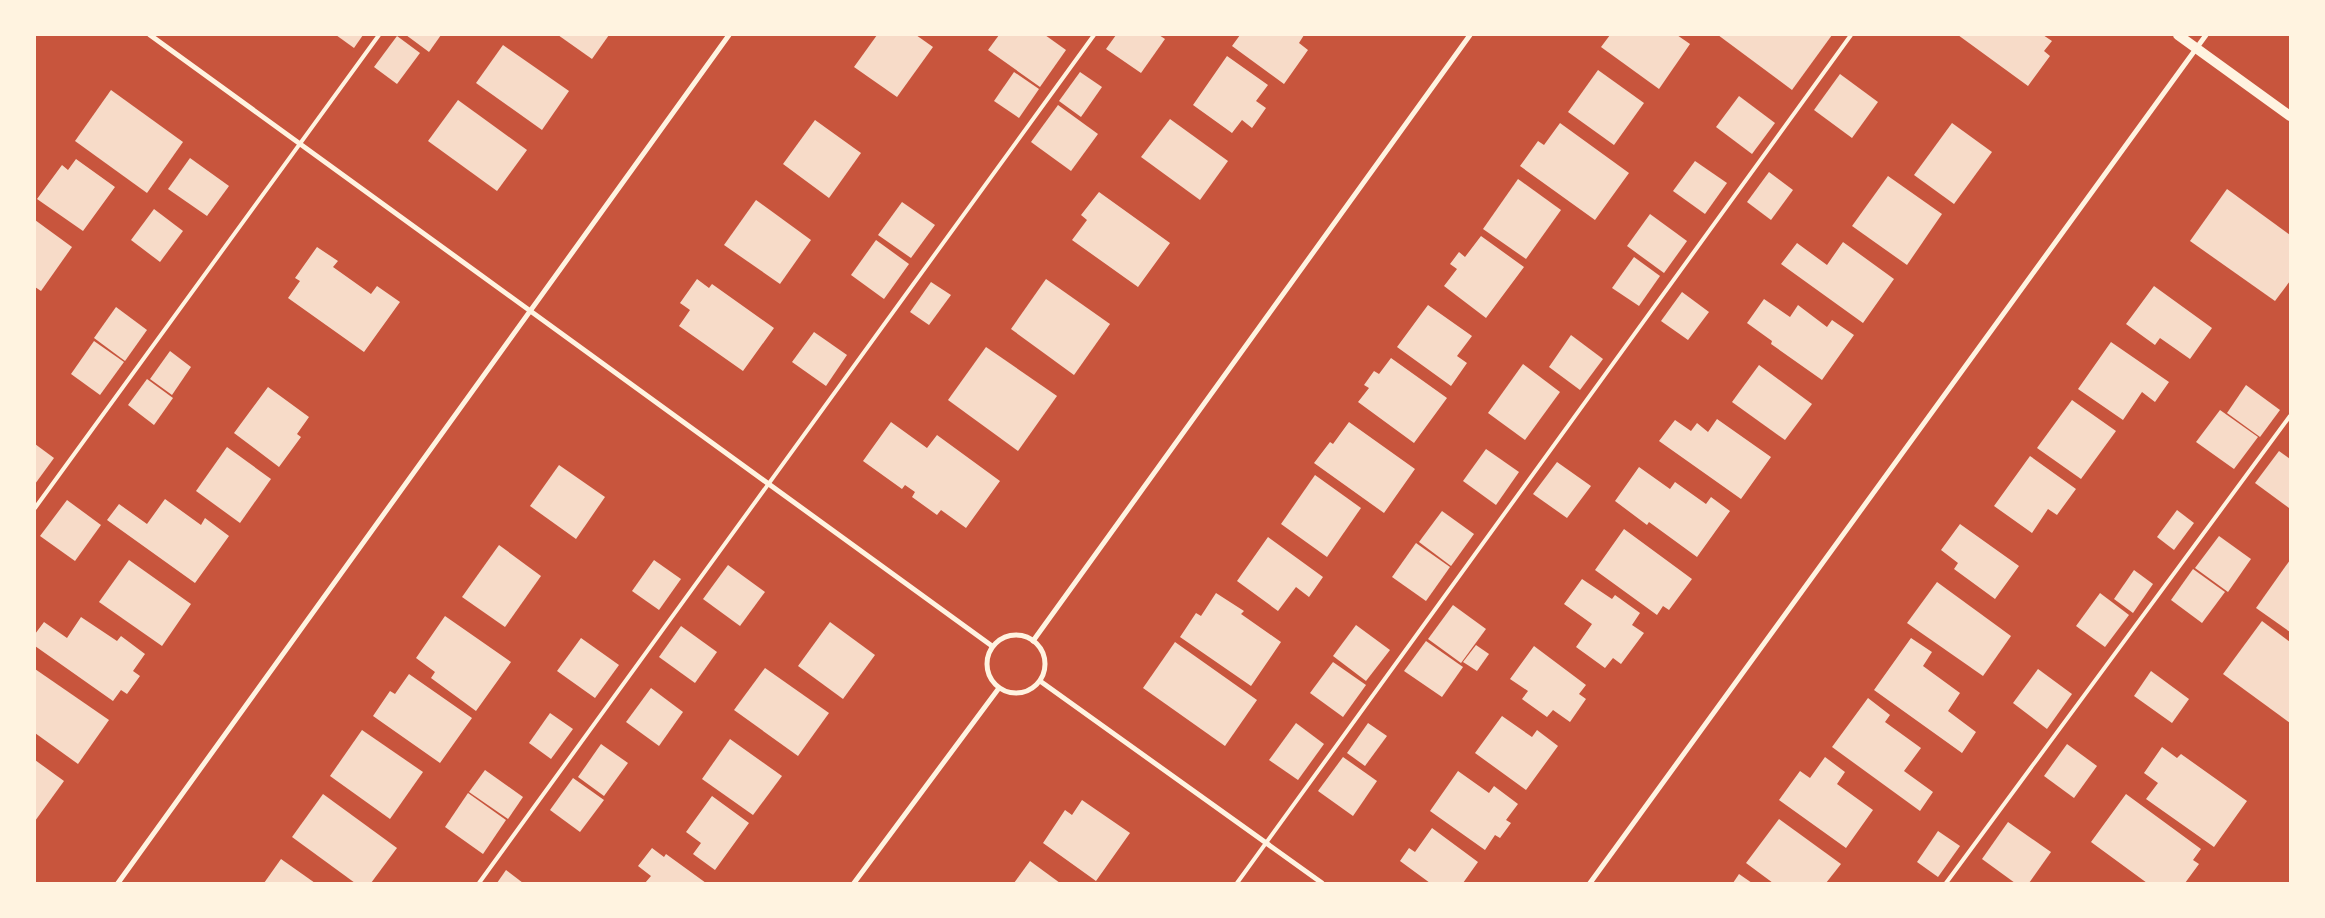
<svg xmlns="http://www.w3.org/2000/svg" width="2325" height="918" font-family="Montserrat,sans-serif">
<rect width="100%" height="100%" fill="#c8553d"/>
<g fill="#f7dbc8">
<polygon points="336,35 363,35 354,48"/>
<polygon points="406,35 441,35 429,52"/>
<polygon points="558,35 609,35 592,59"/>
<polygon points="877,35 916,35 933,47 897,97 854,67"/>
<polygon points="999,35 1045,35 1066,50 1040,87 988,50"/>
<polygon points="1116,35 1159,35 1165,39 1141,73 1106,49"/>
<polygon points="1240,35 1304,35 1299,43 1308,50 1284,84 1232,46"/>
<polygon points="1610,35 1677,35 1690,44 1659,89 1601,47"/>
<polygon points="1718,35 1832,35 1792,90"/>
<polygon points="1958,35 2043,35 2052,41 2044,51 2050,56 2028,86"/>
<polygon points="397,36 420,53 397,84 374,67"/>
<polygon points="503,45 569,91 542,130 476,83"/>
<polygon points="1227,56 1268,85 1256,101 1266,108 1252,128 1242,120 1232,133 1193,105"/>
<polygon points="1598,70 1644,103 1614,145 1568,112"/>
<polygon points="1014,72 1039,89 1019,118 994,101"/>
<polygon points="1080,72 1102,87 1081,117 1059,101"/>
<polygon points="1840,74 1878,102 1852,138 1814,110"/>
<polygon points="111,90 183,142 147,193 75,141"/>
<polygon points="1739,96 1775,123 1752,154 1716,127"/>
<polygon points="458,100 527,150 497,191 428,141"/>
<polygon points="1058,105 1098,134 1071,171 1031,142"/>
<polygon points="1170,119 1228,161 1200,200 1141,157"/>
<polygon points="815,120 861,153 829,198 783,164"/>
<polygon points="1560,123 1629,173 1595,220 1520,166 1538,141 1544,145"/>
<polygon points="1952,123 1992,152 1954,204 1914,175"/>
<polygon points="190,158 229,186 207,216 168,189"/>
<polygon points="76,159 115,187 83,231 37,199 62,165 68,170"/>
<polygon points="1695,161 1727,183 1705,214 1673,191"/>
<polygon points="1769,172 1793,190 1771,220 1747,202"/>
<polygon points="1888,176 1942,214 1907,265 1852,226"/>
<polygon points="1518,179 1561,210 1526,259 1483,229"/>
<polygon points="2227,189 2290,235 2290,281 2275,301 2190,241"/>
<polygon points="1099,192 1170,243 1138,287 1072,240 1087,220 1081,215"/>
<polygon points="756,200 811,240 780,284 724,245"/>
<polygon points="902,202 935,225 911,258 878,235"/>
<polygon points="154,209 183,231 160,262 131,240"/>
<polygon points="1650,214 1687,241 1664,273 1627,246"/>
<polygon points="35,220 72,247 41,291 35,287"/>
<polygon points="1481,236 1524,267 1486,318 1444,286 1457,269 1450,264 1459,252 1465,257"/>
<polygon points="876,240 909,264 884,299 851,275"/>
<polygon points="1843,242 1894,279 1863,323 1781,264 1797,243 1827,265"/>
<polygon points="317,247 338,261 333,267 371,294 377,286 400,302 364,352 288,298 300,281 295,278"/>
<polygon points="1634,257 1660,276 1639,306 1612,288"/>
<polygon points="697,279 709,288 712,284 774,328 743,371 679,326 690,310 680,303"/>
<polygon points="1046,279 1110,324 1074,375 1011,329"/>
<polygon points="931,282 951,295 929,325 910,312"/>
<polygon points="2154,286 2212,328 2190,359 2160,338 2155,345 2126,324"/>
<polygon points="1682,292 1709,312 1688,340 1661,321"/>
<polygon points="1764,299 1790,317 1798,305 1827,327 1832,320 1854,335 1822,380 1771,344 1772,341 1747,323"/>
<polygon points="1428,305 1472,336 1457,356 1467,363 1451,386 1397,347"/>
<polygon points="116,307 147,330 125,361 94,338"/>
<polygon points="814,332 847,355 826,386 792,362"/>
<polygon points="1571,335 1603,359 1580,390 1549,367"/>
<polygon points="94,341 124,362 100,395 71,374"/>
<polygon points="2111,342 2169,382 2155,402 2142,392 2123,420 2078,389"/>
<polygon points="986,347 1057,396 1018,451 948,400"/>
<polygon points="170,351 191,367 172,395 150,379"/>
<polygon points="1391,358 1447,398 1414,443 1358,402 1369,388 1364,385 1374,371 1379,374"/>
<polygon points="1523,364 1560,392 1525,440 1488,413"/>
<polygon points="1759,365 1812,404 1785,440 1732,402"/>
<polygon points="147,379 173,398 154,425 128,405"/>
<polygon points="2246,385 2280,410 2260,437 2227,413"/>
<polygon points="268,387 309,417 297,434 301,437 279,467 234,433"/>
<polygon points="2072,400 2116,431 2081,479 2037,448"/>
<polygon points="2220,410 2258,437 2234,469 2196,442"/>
<polygon points="1717,419 1771,457 1741,499 1659,441 1675,420 1691,431 1697,423 1708,432"/>
<polygon points="891,422 927,448 937,435 1000,481 966,528 941,510 937,515 912,497 915,492 905,485 902,489 863,461"/>
<polygon points="1349,422 1415,469 1384,513 1314,463 1330,442 1333,444"/>
<polygon points="35,444 54,458 35,484"/>
<polygon points="227,447 271,479 240,523 196,491"/>
<polygon points="1486,449 1519,472 1496,505 1463,481"/>
<polygon points="2279,451 2290,459 2289,508 2255,483"/>
<polygon points="2030,456 2076,489 2057,515 2048,509 2032,533 1994,506"/>
<polygon points="1557,462 1591,486 1567,518 1533,494"/>
<polygon points="559,465 605,497 576,539 530,506"/>
<polygon points="1639,467 1670,489 1675,482 1706,504 1711,497 1730,511 1697,557 1649,522 1647,525 1615,501"/>
<polygon points="1315,475 1361,508 1327,557 1281,524"/>
<polygon points="165,499 201,525 205,518 229,536 195,583 107,520 119,504 147,524"/>
<polygon points="67,500 101,525 75,561 40,536"/>
<polygon points="2177,510 2194,523 2174,550 2157,537"/>
<polygon points="1442,511 1474,534 1451,566 1419,542"/>
<polygon points="1960,524 2019,566 1995,599 1954,569 1958,563 1941,550"/>
<polygon points="1624,529 1692,579 1669,610 1663,606 1657,615 1595,570"/>
<polygon points="2219,536 2251,559 2228,592 2195,568"/>
<polygon points="1268,537 1323,577 1309,597 1296,587 1278,611 1237,581"/>
<polygon points="1416,543 1450,567 1426,601 1392,577"/>
<polygon points="499,545 541,576 505,627 462,597"/>
<polygon points="129,560 191,604 162,646 99,602"/>
<polygon points="654,560 681,579 659,610 632,591"/>
<polygon points="2290,560 2290,632 2256,608"/>
<polygon points="728,565 765,592 740,626 703,599"/>
<polygon points="2193,569 2225,592 2202,623 2171,600"/>
<polygon points="2134,570 2153,584 2133,613 2114,599"/>
<polygon points="1582,579 1612,599 1615,595 1640,613 1632,625 1644,633 1621,664 1613,658 1605,668 1576,647 1592,624 1564,604"/>
<polygon points="1937,582 2011,636 1983,676 1907,623"/>
<polygon points="1216,593 1244,611 1241,614 1281,642 1251,686 1180,637 1196,613 1201,616"/>
<polygon points="2100,593 2129,615 2105,647 2076,626"/>
<polygon points="1453,605 1486,629 1461,663 1428,639"/>
<polygon points="445,616 511,662 476,711 431,678 435,672 416,658"/>
<polygon points="81,617 117,641 121,636 145,654 133,671 140,676 127,694 121,690 113,701 35,646 35,634 44,622 67,638"/>
<polygon points="2262,621 2290,642 2290,723 2223,674"/>
<polygon points="830,622 875,655 843,699 798,666"/>
<polygon points="1356,625 1390,650 1366,681 1333,656"/>
<polygon points="681,626 717,652 695,683 659,657"/>
<polygon points="581,638 619,665 595,698 557,671"/>
<polygon points="1911,638 1932,652 1923,666 1960,693 1948,711 1976,732 1962,753 1874,690"/>
<polygon points="1426,641 1463,667 1442,697 1404,671"/>
<polygon points="1175,642 1257,700 1225,746 1143,688"/>
<polygon points="1476,645 1489,654 1477,671 1463,662"/>
<polygon points="1534,646 1586,685 1579,694 1586,699 1570,722 1553,710 1547,717 1522,699 1528,691 1510,679"/>
<polygon points="1333,662 1366,685 1343,717 1310,693"/>
<polygon points="765,668 829,713 798,756 734,710"/>
<polygon points="35,669 109,720 78,764 35,733"/>
<polygon points="2038,669 2072,694 2047,729 2013,703"/>
<polygon points="2151,671 2189,699 2172,723 2134,696"/>
<polygon points="409,674 472,718 440,763 373,716 390,691 395,694"/>
<polygon points="651,688 683,712 659,746 626,722"/>
<polygon points="1868,698 1890,715 1885,722 1921,748 1904,771 1933,792 1920,811 1832,747"/>
<polygon points="550,713 573,729 551,759 529,743"/>
<polygon points="1502,716 1532,737 1537,730 1558,746 1526,790 1475,753"/>
<polygon points="1296,723 1324,744 1298,780 1269,760"/>
<polygon points="1368,723 1387,736 1365,766 1347,753"/>
<polygon points="362,730 423,772 390,819 330,776"/>
<polygon points="730,739 782,776 753,815 702,779"/>
<polygon points="601,744 628,763 604,796 578,777"/>
<polygon points="2067,744 2097,766 2074,798 2044,776"/>
<polygon points="2162,747 2177,758 2181,754 2247,801 2214,847 2146,799 2158,783 2144,773"/>
<polygon points="1343,757 1377,781 1353,816 1318,791"/>
<polygon points="1825,757 1845,772 1837,784 1873,810 1846,848 1779,800 1800,771 1810,778"/>
<polygon points="35,760 64,781 35,821"/>
<polygon points="485,770 523,797 508,819 469,792"/>
<polygon points="1458,771 1489,793 1494,786 1518,804 1506,820 1511,823 1500,838 1495,835 1485,850 1430,811"/>
<polygon points="573,778 604,800 580,832 550,810"/>
<polygon points="468,793 506,820 483,854 445,827"/>
<polygon points="323,794 397,848 371,883 355,883 292,837"/>
<polygon points="2126,794 2201,849 2193,860 2199,864 2185,883 2147,883 2091,842"/>
<polygon points="712,796 749,823 715,870 693,854 701,843 686,832"/>
<polygon points="1082,800 1130,833 1096,881 1043,843 1065,810 1072,815"/>
<polygon points="1779,819 1841,864 1826,883 1773,883 1746,863"/>
<polygon points="2008,822 2051,852 2029,883 2015,883 1982,859"/>
<polygon points="1432,828 1478,862 1463,883 1430,883 1400,861 1409,848 1415,852"/>
<polygon points="1938,831 1960,846 1938,877 1917,862"/>
<polygon points="652,848 664,857 666,854 706,883 645,883 651,876 638,866"/>
<polygon points="281,859 315,883 264,883"/>
<polygon points="1030,861 1060,883 1014,883"/>
<polygon points="506,870 523,883 497,883"/>
<polygon points="1739,874 1752,883 1733,883"/>
</g>
<g fill="none" stroke-linecap="round" stroke-linejoin="round">
<g stroke="#fff3e0" stroke-width="4">
<polyline points="35,508 379,35"/>
<polyline points="479,883 1094,35"/>
<polyline points="1237,883 1851,35"/>
<polyline points="1946,883 2290,416"/>
</g>
<g stroke="#fff3e0" stroke-width="5">
<polyline points="150,35 992,646"/>
<circle cx="1016" cy="664" r="29"/>
<polyline points="1033,641 1470,35"/>
<polyline points="1040,681 1322,883"/>
<polyline points="118,883 729,35"/>
<polyline points="854,883 999,688"/>
<polyline points="1590,883 2206,35"/>
</g>
<polyline stroke="#fff3e0" stroke-width="10" points="2178,35 2290,116"/>
</g>
<rect width="2325" height="918" fill="none" stroke="#fff3e0" stroke-width="72"/>
</svg>
